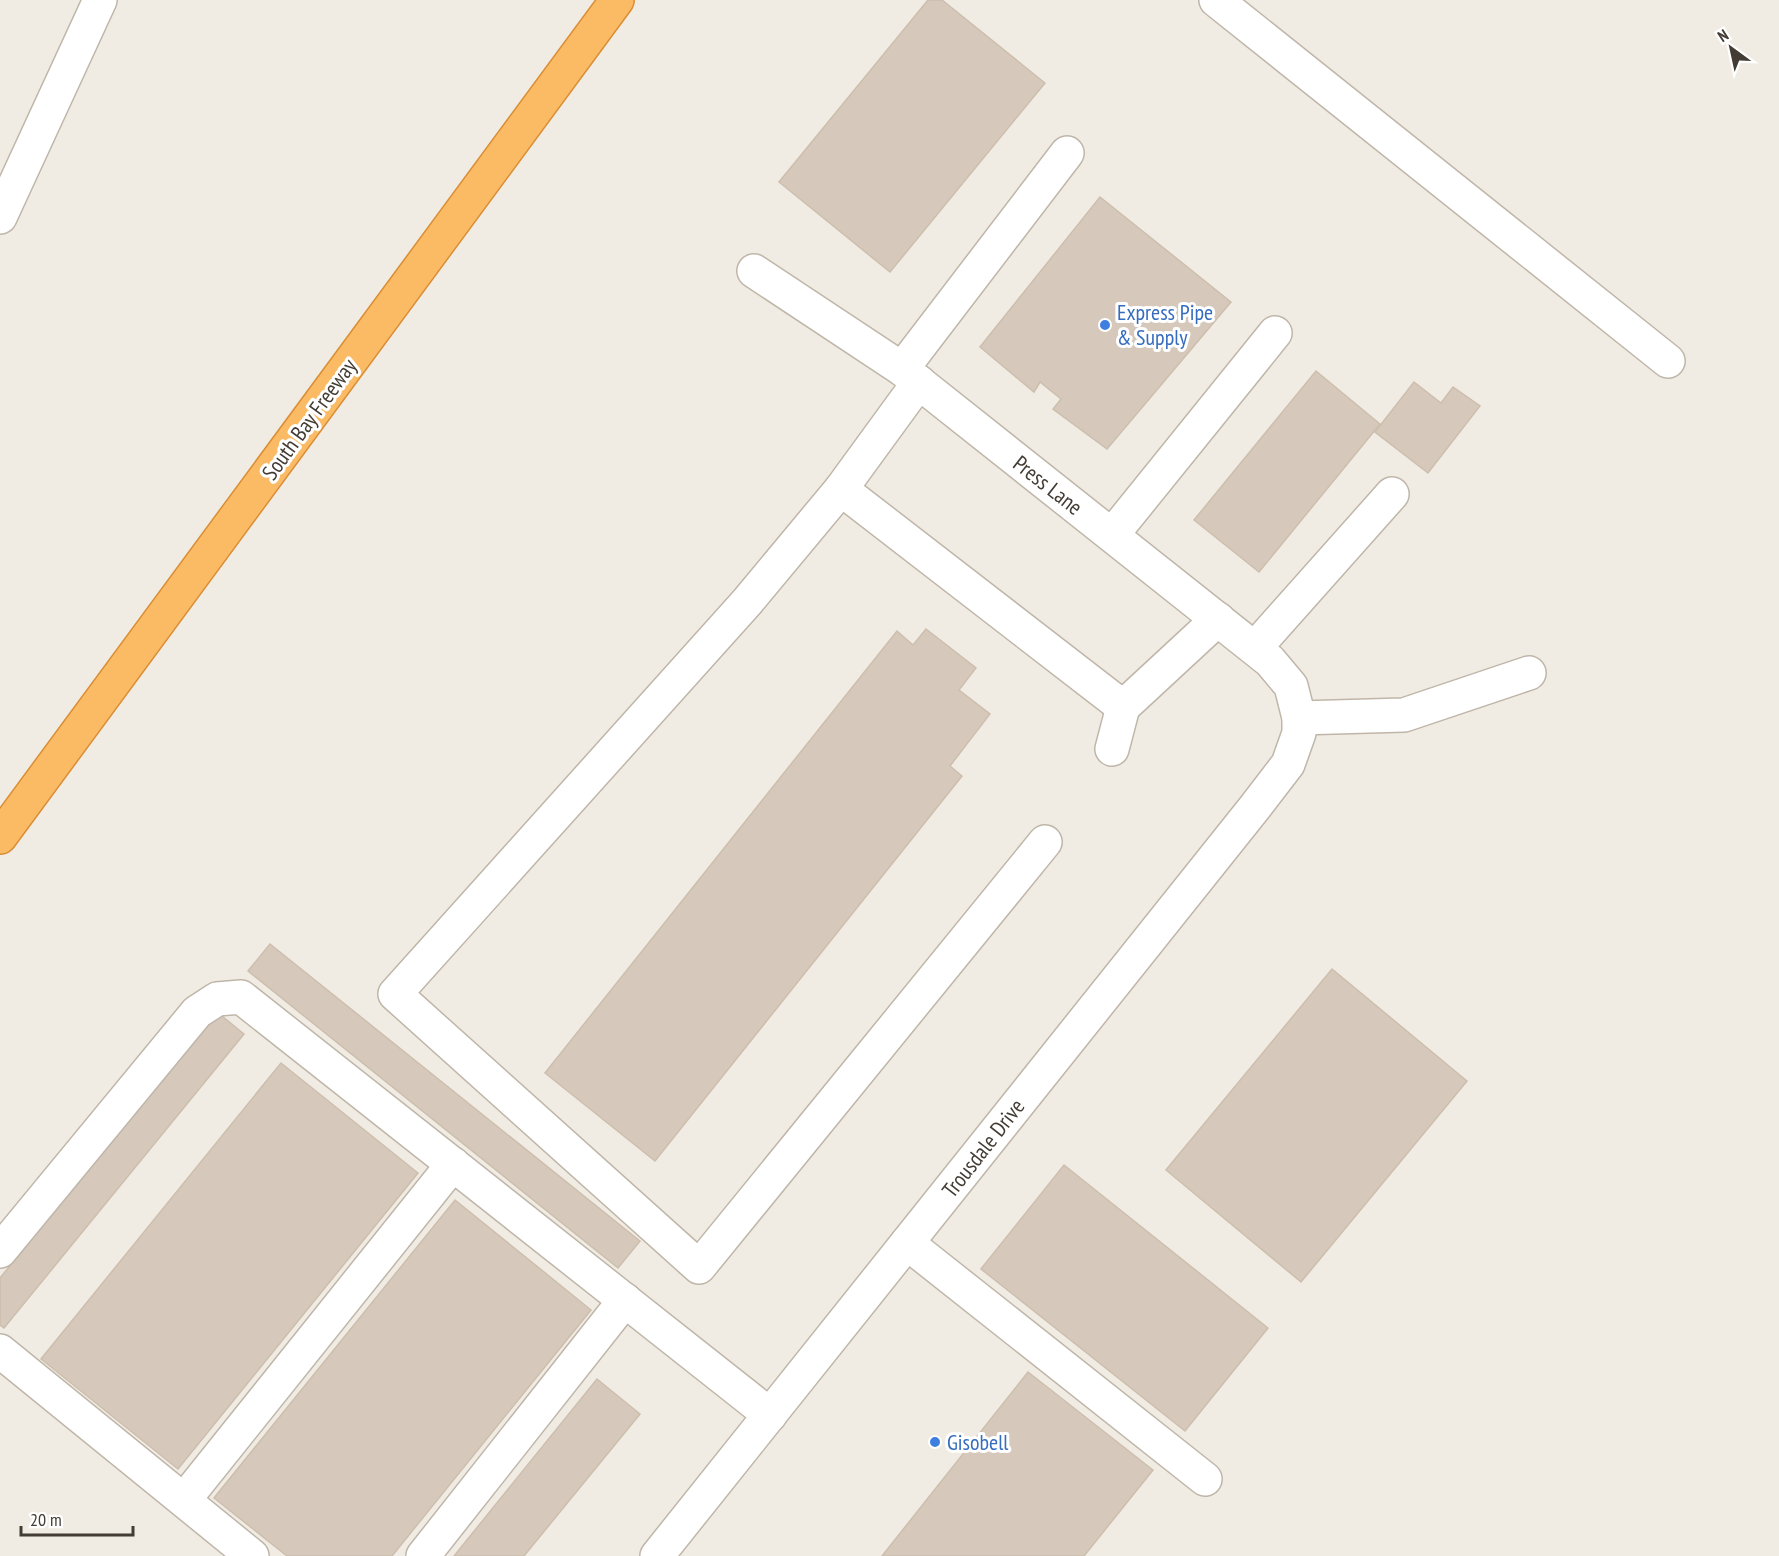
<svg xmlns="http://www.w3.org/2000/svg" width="1779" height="1556" font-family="'PT Sans Narrow',sans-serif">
<rect width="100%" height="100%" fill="#f1ece3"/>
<g fill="#d6c9bc" stroke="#cdbead" stroke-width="1.5">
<polygon points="928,0 942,0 1045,83 890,272 779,182"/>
<polygon points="1100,197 1231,302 1107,449 1053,409 1061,399 1040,382 1034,392 980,347"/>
<polygon points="1316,371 1380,424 1259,572 1194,520"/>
<polygon points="1414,382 1441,403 1453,387 1480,406 1428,473 1375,432"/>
<polygon points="926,629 976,668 959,690 990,714 950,766 962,776 655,1161 545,1073 897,631 913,645"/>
<polygon points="270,944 640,1241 618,1268 248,971"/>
<polygon points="1332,969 1467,1081 1301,1282 1166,1170"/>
<polygon points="217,1012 244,1034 4,1328 0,1325 0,1278"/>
<polygon points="281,1063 418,1173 178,1469 41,1359"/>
<polygon points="1064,1165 1268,1328 1185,1431 981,1269"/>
<polygon points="455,1200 591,1310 392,1556 287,1556 214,1498"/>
<polygon points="1028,1372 1153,1470 1084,1556 882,1556"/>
<polygon points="597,1379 640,1414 524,1556 454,1556"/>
</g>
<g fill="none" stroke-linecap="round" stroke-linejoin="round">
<defs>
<g id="minor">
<polyline points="1216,0 1668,361"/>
<polyline points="0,217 100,0"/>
<polyline points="902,369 1067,153"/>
<polyline points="919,382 841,489 1123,707"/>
<polyline points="841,489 747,602 395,994 699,1267 1045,842"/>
<polyline points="1112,535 1275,333"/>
<polyline points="1255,648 1392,494"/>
<polyline points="1299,718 1404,715 1529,673"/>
<polyline points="1112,749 1123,707 1218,619"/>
<polyline points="907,1243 1205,1479"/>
<polyline points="0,1251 197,1012 217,999 241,997 770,1415"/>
<polyline points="0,1351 252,1556"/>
<polyline points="184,1500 453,1164"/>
<polyline points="423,1556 625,1300"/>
<polyline points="657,1556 1255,807 1288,764 1299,733 1299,718 1291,686 1270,661 902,369 754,271"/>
</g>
<polyline id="highway" points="0,837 617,0"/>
</defs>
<use href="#minor" stroke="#bfb6a9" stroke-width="36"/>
<use href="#highway" stroke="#d98e35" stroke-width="36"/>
<use href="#minor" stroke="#fff" stroke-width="33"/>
<use href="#highway" stroke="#fbbb65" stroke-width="33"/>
</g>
<g fill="#3f7fe0" stroke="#fff" stroke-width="2">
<circle cx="1105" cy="325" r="6"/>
<circle cx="935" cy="1442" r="6"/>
</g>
<g text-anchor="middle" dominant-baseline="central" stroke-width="6" stroke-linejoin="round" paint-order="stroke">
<g font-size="22" fill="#366cbe" stroke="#fff" text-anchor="start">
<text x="1117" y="312">Express Pipe<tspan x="1117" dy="25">&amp; Supply</tspan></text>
<text x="947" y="1442">Gisobell</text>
</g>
<g font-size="22" fill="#433c34" stroke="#fff">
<text transform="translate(309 419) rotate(-54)">South Bay Freeway</text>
<text transform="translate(1048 485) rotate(38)">Press Lane</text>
<text transform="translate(983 1148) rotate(-52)">Trousdale Drive</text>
</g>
</g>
<g transform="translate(1731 48) rotate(327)" stroke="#ffffff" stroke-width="4.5" paint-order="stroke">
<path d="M0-4.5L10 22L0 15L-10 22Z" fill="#433c34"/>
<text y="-9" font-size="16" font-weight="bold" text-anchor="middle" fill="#433c34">N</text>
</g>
<path d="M21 1526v9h112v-9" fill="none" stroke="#433c34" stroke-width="3"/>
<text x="30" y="1526" font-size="18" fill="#433c34" stroke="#ffffff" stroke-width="4.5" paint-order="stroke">20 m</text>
</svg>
